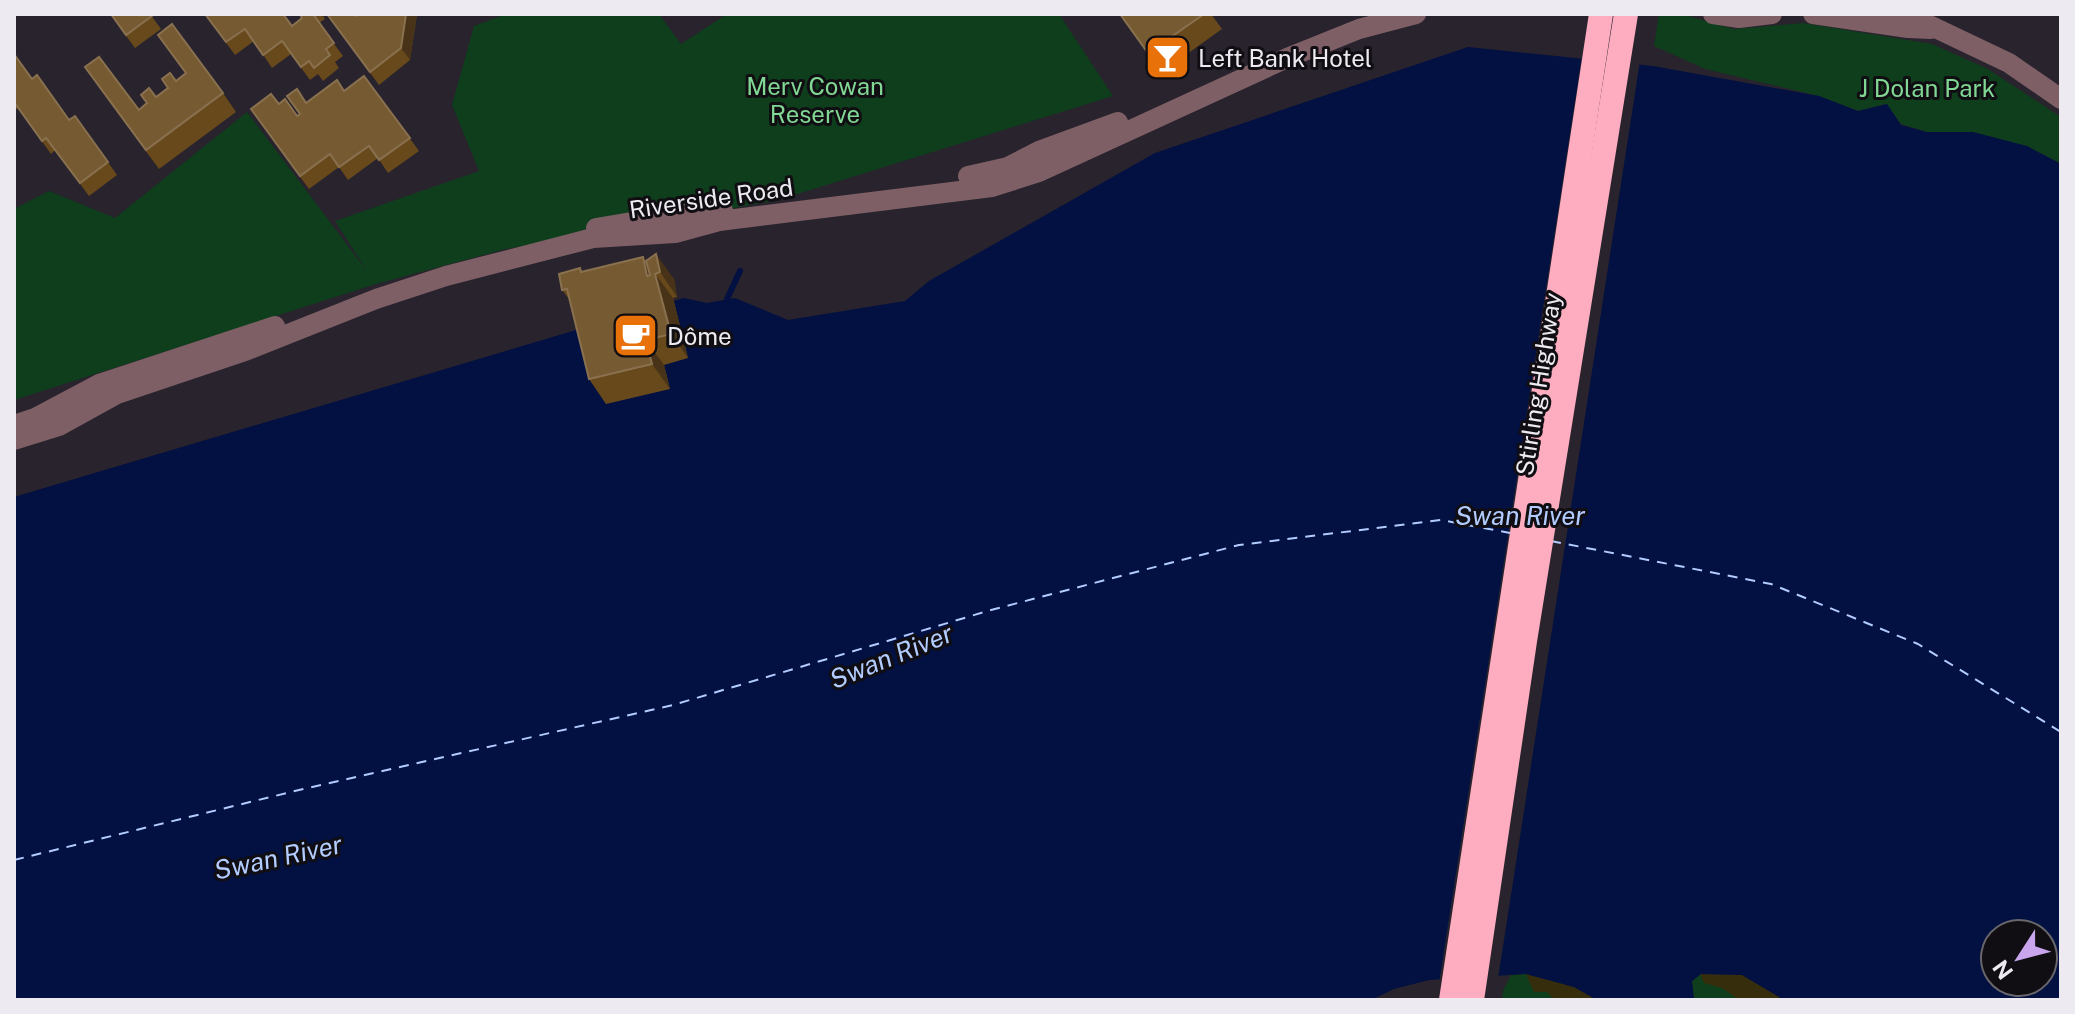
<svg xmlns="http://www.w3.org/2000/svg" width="2075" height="1014" font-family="'Public Sans',sans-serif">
<rect width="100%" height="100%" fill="#28232d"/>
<g fill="#0f3e1d">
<polygon points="506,14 659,14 681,44 727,14 1059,14 1113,96 778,200 506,249 376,284 14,400 14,209 49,191 115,218 247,112 367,271 335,221 479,171 452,105 474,26"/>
<polygon points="1659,14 1681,14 1734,29 1803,23 1932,44 1988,69 2061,117 2061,164 2027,146 1946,132 1927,132 1901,124 1886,104 1858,111 1819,96 1705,69 1654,46"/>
<polygon points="1526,974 1597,1000 1502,1000 1503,991 1511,975"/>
<polygon points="1700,974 1784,1000 1694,1000 1692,981"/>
</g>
<g fill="#352d0c">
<polygon points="1526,974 1574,987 1597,1000 1555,1000 1547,992 1534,992"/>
<polygon points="1700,974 1742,975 1784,1000 1739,1000 1722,988 1704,983"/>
</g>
<path fill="#021042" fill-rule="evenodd" d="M1468 47 1653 66 1819 96 1858 111 1887 104 1901 125 1927 132H1973L2027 146 2061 164V1000H1784L1742 975 1701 974 1692 981 1694 1000H1597L1574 987 1526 974 1429 980 1394 989 1371 1000H14V497L684 298 707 303 735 298 788 320 905 301 929 281 1155 153ZM1995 934H2043V982H1995Z"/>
<polygon fill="#28232d" points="1582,55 1640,61 1498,979 1439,983"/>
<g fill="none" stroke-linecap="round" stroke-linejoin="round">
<polyline stroke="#021042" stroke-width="6" points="727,299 740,271"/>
<g stroke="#b3ccff" stroke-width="2" stroke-dasharray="10 8" stroke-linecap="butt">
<polyline points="1551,541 1771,584 1918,644 2061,732"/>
<polyline points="14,860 299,790 673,705 991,610 1239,545 1441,520 1510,533"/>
</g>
<g stroke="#7f5f66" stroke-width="20">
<polyline points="1713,14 1739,18 1772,14"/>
<polyline points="1813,14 1908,28 1931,29"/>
<polyline points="1906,14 2009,63 2061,99"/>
<polyline points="968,176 1008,167 1039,151 1118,122"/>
<polyline points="596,228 661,217 723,210"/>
<polyline points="14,425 35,418 99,384 275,326"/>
<polyline points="14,440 59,426 117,394 245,351 376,299 446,276 593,238 675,233 719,221 992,187 1039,172 1287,58 1359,29 1416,14"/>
</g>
<g stroke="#fdadbf" stroke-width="24">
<polyline points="1451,1000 1601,14"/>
<polyline points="1472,1000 1525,641 1626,14"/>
</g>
</g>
<g fill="#68491b">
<polygon points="110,14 150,14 161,29 135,48"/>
<polygon points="205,14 292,26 302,18 299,14 322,14 325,19 319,23 343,56 335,62 339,68 323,81 318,74 310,80 291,54 272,68 254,41 235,55"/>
<polygon points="327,14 356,16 417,14 410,60 379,85"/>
<polygon points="1120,14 1211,14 1222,29 1162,72"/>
<polygon points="14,54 32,79 69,120 75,116 117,175 89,196 55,150 51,154 18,108 14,111"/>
<polygon points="364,76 419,151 388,173 378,158 348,180 339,167 309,189 260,122 279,104 297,116 307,103 344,91"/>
<polygon points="176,81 223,93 236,112 159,169 98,86 139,110"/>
<polygon points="643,257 646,262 674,279 677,297 673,298 688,358 664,365 670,389 606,404 589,379 569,299 562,290 580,268 582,272"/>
</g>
<g fill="#483319">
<polygon points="406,14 417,14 410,60 401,48"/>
<polygon points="656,254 674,279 677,297 660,272"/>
<polygon points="643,257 673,298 688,358 671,334 647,276"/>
<polygon points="646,340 664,365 670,389 652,364"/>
</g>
<g fill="#765a32" stroke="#897150" stroke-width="2">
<polygon points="111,14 150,14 152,16 126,35"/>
<polygon points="205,14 283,14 292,26 302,18 300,14 313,14 334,43 326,49 330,55 314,68 309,61 301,67 282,41 263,55 245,29 226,42"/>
<polygon points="327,14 354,14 356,16 359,14 406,14 401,48 370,72"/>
<polygon points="1120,14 1204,14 1148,53"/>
<polygon points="172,24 223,93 146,150 85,67 99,57 139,110 147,103 141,95 149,88 156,97 168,88 162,79 170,73 176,81 186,73 158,35"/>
<polygon points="14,54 32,79 37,75 69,120 75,116 108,162 80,183 46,138 42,141 14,102"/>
<polygon points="364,76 410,138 379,160 369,146 339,167 330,154 300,176 251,109 271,94 279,104 285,99 297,116 300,114 287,96 297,89 306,103 337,80 344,91"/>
<polygon points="656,254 660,272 655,274 671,334 646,340 652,364 589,379 567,289 562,290 559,274 580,268 581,272 643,257 647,276 650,275 646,261"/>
</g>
<defs>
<symbol id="bar-square" viewBox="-11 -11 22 22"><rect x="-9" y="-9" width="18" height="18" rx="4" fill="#e8710a" stroke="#100e12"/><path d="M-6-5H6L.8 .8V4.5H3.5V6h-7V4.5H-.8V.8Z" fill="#fff"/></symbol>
<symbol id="cafe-square" viewBox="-11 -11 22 22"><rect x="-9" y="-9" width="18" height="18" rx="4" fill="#e8710a" stroke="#100e12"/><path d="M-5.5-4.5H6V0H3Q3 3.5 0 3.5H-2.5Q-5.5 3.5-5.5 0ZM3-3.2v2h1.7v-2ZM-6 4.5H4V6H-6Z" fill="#fff"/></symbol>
</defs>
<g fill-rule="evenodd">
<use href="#bar-square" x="1142" y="32" width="51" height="51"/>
<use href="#cafe-square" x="610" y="310" width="51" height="51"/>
</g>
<g text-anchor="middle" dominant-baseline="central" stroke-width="6" stroke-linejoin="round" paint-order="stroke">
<g font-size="24" fill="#edeaf1" stroke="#100e12" text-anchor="start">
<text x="1198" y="58">Left Bank Hotel</text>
<text x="667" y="336">Dôme</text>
</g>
<g font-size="24" fill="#81d794" stroke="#100e12">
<text x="815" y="86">Merv Cowan<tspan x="815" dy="28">Reserve</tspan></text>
<text x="1927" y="88">J Dolan Park</text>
</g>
<g font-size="24" fill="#edeaf1" stroke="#100e12">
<text transform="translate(711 198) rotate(-8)">Riverside Road</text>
<text transform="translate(1538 384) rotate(-81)">Stirling Highway</text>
</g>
<g font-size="26" font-style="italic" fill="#b3ccff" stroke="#100e12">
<text x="1520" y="515">Swan River</text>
<text transform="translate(891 656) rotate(-22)">Swan River</text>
<text transform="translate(278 857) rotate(-12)">Swan River</text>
</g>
</g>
<rect width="2075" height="1014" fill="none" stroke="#edeaf1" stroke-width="32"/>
<g transform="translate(2019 958) rotate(234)"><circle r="38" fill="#100e12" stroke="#68666b" stroke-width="2"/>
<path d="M0-6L14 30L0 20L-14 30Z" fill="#c9a5ee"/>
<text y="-12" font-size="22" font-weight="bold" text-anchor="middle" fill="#edeaf1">N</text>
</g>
</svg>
